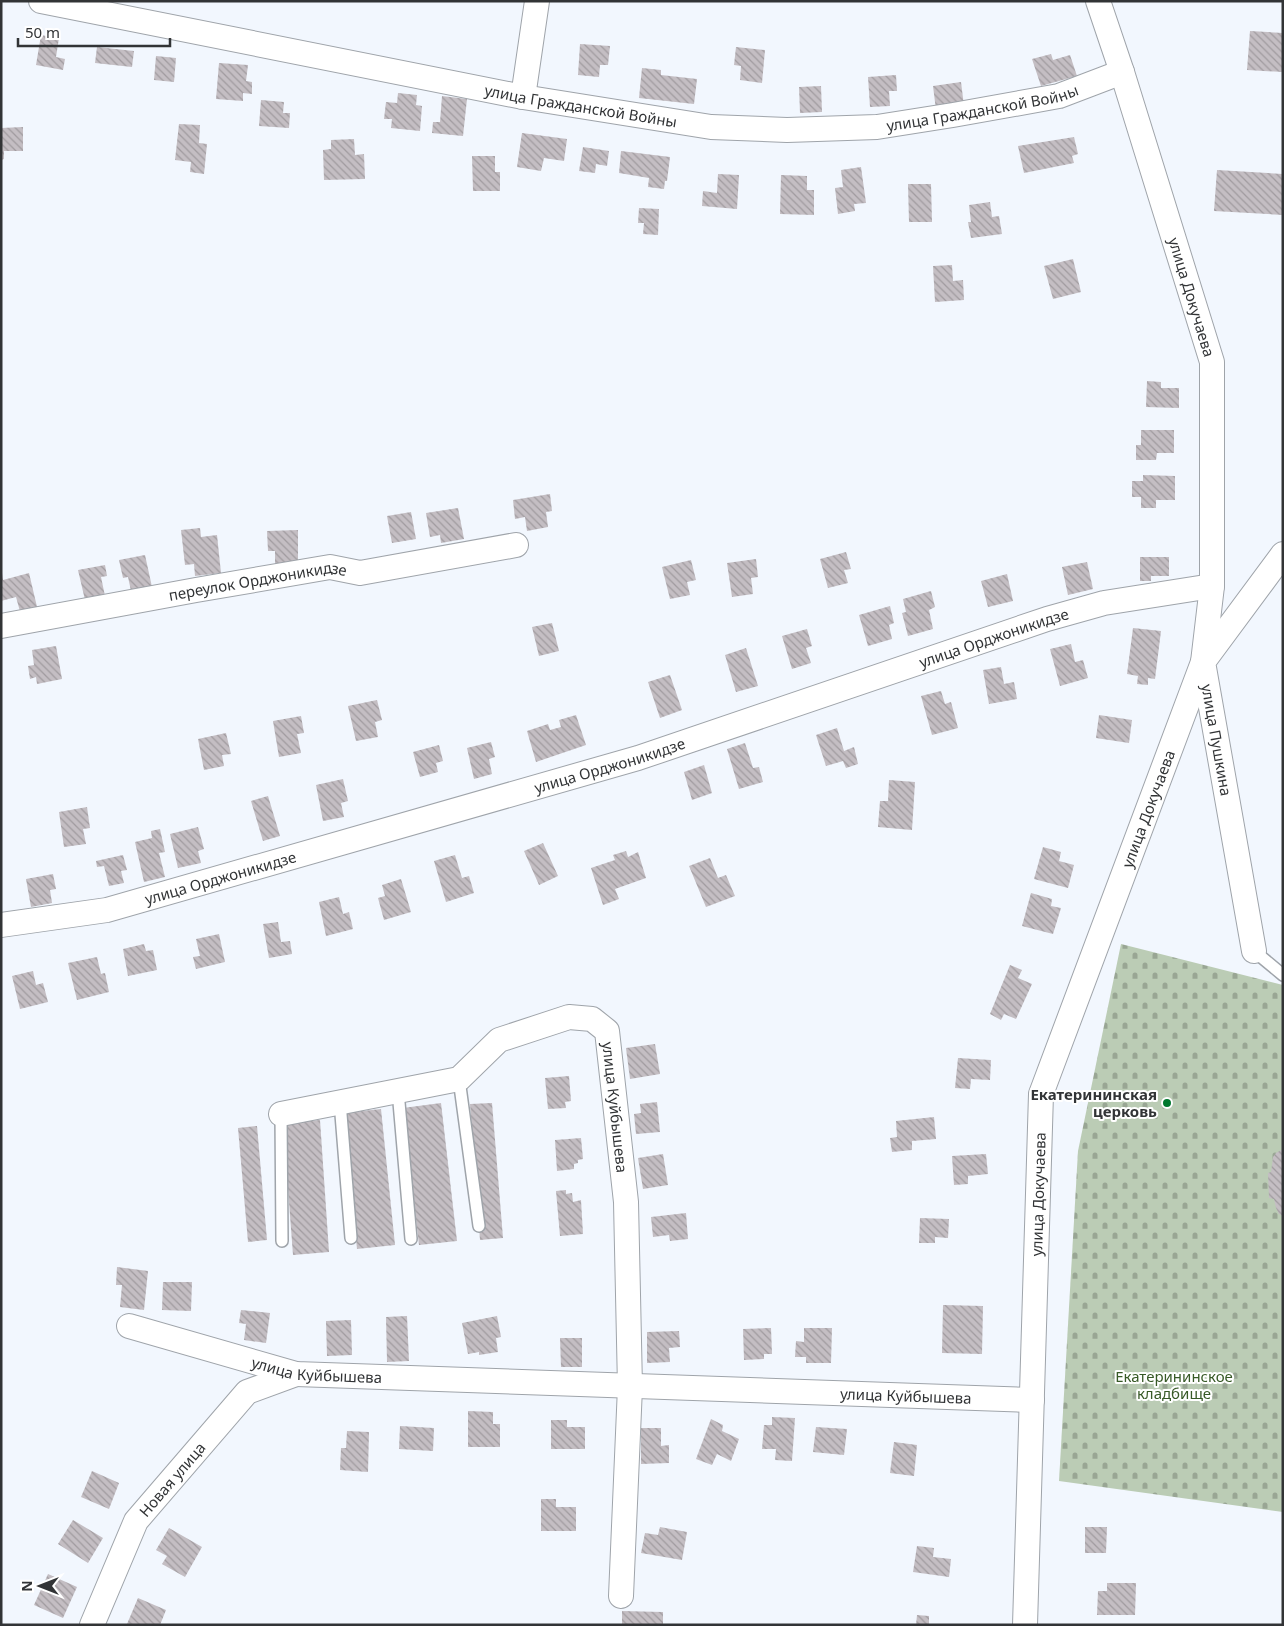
<svg xmlns="http://www.w3.org/2000/svg" width="1284" height="1626" font-family="'Noto Sans',sans-serif">
<defs>
<pattern id="cemetery-stones" width="16" height="16" patternUnits="userSpaceOnUse" patternTransform="scale(1.25)"><rect width="16" height="16" fill="#bbccb5"/><path d="M2 7V4a2 2 0 0 1 4 0v3zM10 15v-3a2 2 0 0 1 4 0v3z" fill="#99a694"/></pattern>
<pattern id="building-back-hatch" width="6" height="6" patternUnits="userSpaceOnUse" patternTransform="scale(1.25)"><rect width="6" height="6" fill="#c4bec3"/><path d="M-1 5l2 2M0 0l6 6M5-1l2 2" fill="none" stroke="#a09b9f"/></pattern>
</defs>
<rect width="100%" height="100%" fill="#f2f7fe"/>
<polygon fill="url(#cemetery-stones)" points="1121,944 1283,985 1283,1512 1059,1481 1078,1151"/>
<g fill="url(#building-back-hatch)">
<polygon points="1250,31 1283,33 1283,72 1247,70"/>
<polygon points="41,35 59,38 56,57 65,59 63,70 36,65"/>
<polygon points="580,44 610,46 608,65 600,65 599,77 578,75"/>
<polygon points="97,47 134,51 132,67 95,63"/>
<polygon points="736,47 765,50 762,83 740,80 741,66 734,65"/>
<polygon points="1051,54 1053,60 1070,55 1077,76 1041,86 1032,59"/>
<polygon points="156,56 176,58 174,82 154,80"/>
<polygon points="219,63 248,65 246,81 252,82 252,94 243,93 243,101 216,99"/>
<polygon points="642,68 661,70 661,75 697,79 694,104 639,98"/>
<polygon points="896,75 897,91 889,91 890,106 870,107 868,77"/>
<polygon points="961,82 964,106 936,110 933,86"/>
<polygon points="821,86 822,112 800,113 799,87"/>
<polygon points="398,93 417,95 416,105 422,106 420,131 391,128 392,119 384,119 386,102 397,103"/>
<polygon points="442,96 467,99 463,136 432,133 433,122 440,122"/>
<polygon points="261,100 284,102 283,113 290,113 289,128 259,126"/>
<polygon points="179,124 200,125 199,143 207,144 204,174 190,172 191,162 175,160"/>
<polygon points="23,127 23,151 4,151 4,159 1,160 1,128"/>
<polygon points="522,133 567,139 564,161 544,158 541,171 517,167"/>
<polygon points="1074,137 1078,154 1072,156 1074,163 1024,173 1018,146"/>
<polygon points="354,139 355,155 364,154 365,179 324,180 323,150 331,149 331,140"/>
<polygon points="583,147 609,151 607,166 596,164 595,173 579,171"/>
<polygon points="621,151 670,157 667,181 665,181 664,189 648,187 649,178 619,173"/>
<polygon points="472,156 495,156 495,172 500,172 500,191 473,191"/>
<polygon points="861,167 866,203 854,204 855,211 838,214 835,188 843,187 841,170"/>
<polygon points="1217,170 1283,174 1283,215 1214,211"/>
<polygon points="718,174 739,175 737,209 702,206 703,191 717,193"/>
<polygon points="781,175 807,176 807,190 814,190 814,215 780,214"/>
<polygon points="908,184 931,184 932,222 909,222"/>
<polygon points="990,202 992,217 999,216 1002,234 971,238 968,222 971,222 969,205"/>
<polygon points="639,208 659,209 658,235 643,234 644,223 638,223"/>
<polygon points="1073,259 1081,292 1053,299 1044,266"/>
<polygon points="952,265 953,281 963,280 964,300 935,302 933,266"/>
<polygon points="1147,381 1161,382 1161,388 1179,388 1179,408 1146,407"/>
<polygon points="1141,430 1174,430 1174,453 1157,453 1156,460 1136,460 1136,445 1141,445"/>
<polygon points="1143,475 1175,476 1175,500 1156,500 1156,508 1141,508 1141,497 1132,497 1132,481 1143,481"/>
<polygon points="550,494 552,511 546,512 548,527 527,531 525,517 515,519 513,500"/>
<polygon points="458,508 464,539 441,543 440,535 430,537 426,513"/>
<polygon points="411,512 416,539 392,543 387,516"/>
<polygon points="200,528 201,537 217,535 221,573 195,576 194,564 185,565 181,530"/>
<polygon points="298,530 298,563 275,564 275,551 268,551 267,531"/>
<polygon points="846,552 851,569 844,570 848,583 828,588 820,559"/>
<polygon points="145,555 152,587 131,591 128,577 123,578 119,560"/>
<polygon points="1140,557 1169,557 1169,576 1151,576 1151,581 1140,581"/>
<polygon points="756,559 758,577 751,578 753,594 732,597 727,563"/>
<polygon points="691,560 696,580 687,582 690,595 670,599 662,567"/>
<polygon points="1087,562 1093,589 1068,595 1062,567"/>
<polygon points="105,565 107,576 101,577 105,596 85,600 78,570"/>
<polygon points="2,573 3,580 29,573 38,611 21,615 16,597 1,601"/>
<polygon points="1007,574 1013,601 988,607 981,581"/>
<polygon points="931,591 935,607 929,610 933,629 908,636 902,613 906,612 903,599"/>
<polygon points="890,606 894,623 889,625 892,639 868,646 859,615"/>
<polygon points="552,623 559,651 539,656 532,627"/>
<polygon points="1133,628 1161,631 1155,679 1148,678 1148,685 1137,684 1138,676 1127,674"/>
<polygon points="807,629 812,646 806,648 811,663 792,669 782,636"/>
<polygon points="1071,644 1075,662 1083,660 1088,678 1060,686 1050,649"/>
<polygon points="56,646 62,679 37,684 36,677 30,679 28,666 34,665 32,650"/>
<polygon points="746,648 758,686 736,692 725,655"/>
<polygon points="1001,667 1004,684 1014,682 1017,699 989,704 983,670"/>
<polygon points="670,675 682,710 660,718 648,682"/>
<polygon points="941,691 945,704 951,702 958,728 932,735 921,696"/>
<polygon points="377,700 382,720 375,722 378,737 356,741 348,706"/>
<polygon points="576,715 586,745 536,762 527,731 548,724 550,730 561,727 559,720"/>
<polygon points="1099,715 1132,720 1129,743 1096,738"/>
<polygon points="301,716 304,733 297,734 301,753 279,757 273,721"/>
<polygon points="837,728 844,751 854,747 858,764 846,768 843,761 826,766 816,735"/>
<polygon points="226,733 231,754 222,755 224,766 204,770 198,739"/>
<polygon points="491,742 495,757 489,759 492,774 474,779 467,748"/>
<polygon points="745,743 753,768 759,767 763,782 739,789 727,749"/>
<polygon points="439,745 443,761 436,763 438,772 420,777 413,752"/>
<polygon points="704,765 712,793 692,800 684,772"/>
<polygon points="343,779 348,801 341,803 344,817 323,821 316,785"/>
<polygon points="889,780 915,782 912,830 878,827 880,801 888,801"/>
<polygon points="268,796 280,836 263,841 251,801"/>
<polygon points="87,807 90,828 83,829 86,844 64,847 59,812"/>
<polygon points="198,827 204,849 198,851 201,863 178,868 170,834"/>
<polygon points="160,829 165,852 159,853 165,877 144,882 135,842 152,838 151,831"/>
<polygon points="543,843 558,876 539,885 524,851"/>
<polygon points="1043,847 1061,852 1059,861 1074,865 1068,888 1034,879"/>
<polygon points="626,851 628,857 638,852 646,878 615,889 619,899 603,905 591,868 615,860 613,855"/>
<polygon points="123,855 127,870 121,871 124,883 109,886 104,866 97,867 96,861"/>
<polygon points="455,855 462,878 469,876 474,893 446,902 434,861"/>
<polygon points="710,858 718,878 726,875 735,896 706,907 689,866"/>
<polygon points="53,874 56,889 50,890 52,903 31,907 26,879"/>
<polygon points="401,879 411,912 384,920 378,898 385,896 382,885"/>
<polygon points="1031,893 1052,899 1051,906 1061,908 1053,934 1022,926"/>
<polygon points="339,897 343,914 349,912 353,929 326,936 319,902"/>
<polygon points="278,922 281,942 290,941 292,954 269,958 263,924"/>
<polygon points="219,934 225,962 196,969 193,957 200,956 196,939"/>
<polygon points="144,944 146,951 153,950 157,970 128,976 123,949"/>
<polygon points="97,957 101,974 105,973 109,992 77,1000 68,963"/>
<polygon points="1010,965 1022,970 1018,978 1032,984 1016,1019 1004,1014 1001,1020 990,1014"/>
<polygon points="33,971 36,985 43,983 48,1002 20,1009 12,976"/>
<polygon points="655,1044 660,1074 630,1079 626,1048"/>
<polygon points="958,1058 991,1060 990,1080 971,1079 970,1089 955,1088"/>
<polygon points="569,1076 571,1101 565,1102 566,1108 548,1109 545,1078"/>
<polygon points="657,1102 660,1132 636,1134 634,1114 641,1113 640,1104"/>
<polygon points="441,1103 457,1241 419,1245 403,1108"/>
<polygon points="492,1103 503,1238 480,1240 470,1104"/>
<polygon points="381,1109 395,1245 357,1249 343,1113"/>
<polygon points="934,1117 936,1139 912,1141 912,1150 892,1152 890,1138 897,1137 896,1121"/>
<polygon points="320,1120 329,1252 293,1255 283,1123"/>
<polygon points="257,1126 267,1240 248,1242 238,1128"/>
<polygon points="581,1138 583,1159 578,1160 578,1163 574,1164 574,1169 557,1171 555,1140"/>
<polygon points="1283,1149 1283,1216 1279,1214 1276,1208 1274,1199 1269,1198 1268,1173 1271,1172 1273,1157 1276,1153"/>
<polygon points="663,1154 668,1185 643,1189 638,1158"/>
<polygon points="986,1154 988,1174 968,1176 968,1184 954,1185 952,1156"/>
<polygon points="566,1190 566,1194 572,1193 573,1202 581,1200 583,1234 560,1236 556,1191"/>
<polygon points="686,1213 688,1239 670,1241 669,1235 653,1237 651,1217"/>
<polygon points="920,1218 949,1219 948,1238 935,1237 935,1243 919,1243"/>
<polygon points="117,1267 148,1271 144,1310 120,1307 122,1285 116,1285"/>
<polygon points="163,1282 192,1282 191,1311 162,1310"/>
<polygon points="943,1305 983,1306 982,1354 942,1353"/>
<polygon points="241,1310 270,1313 266,1343 244,1340 246,1324 239,1323"/>
<polygon points="407,1316 409,1361 387,1362 386,1317"/>
<polygon points="497,1316 501,1337 496,1338 498,1352 479,1355 479,1352 468,1354 462,1323"/>
<polygon points="351,1320 352,1355 327,1356 326,1321"/>
<polygon points="771,1328 772,1354 764,1354 764,1359 744,1360 743,1329"/>
<polygon points="804,1328 832,1328 831,1363 806,1363 806,1357 795,1357 796,1341 804,1342"/>
<polygon points="679,1331 680,1347 669,1348 670,1362 647,1363 647,1332"/>
<polygon points="560,1338 582,1338 582,1367 561,1367"/>
<polygon points="468,1411 493,1412 493,1424 500,1424 500,1447 468,1447"/>
<polygon points="772,1417 795,1418 792,1461 775,1460 776,1449 762,1449 764,1425 772,1425"/>
<polygon points="711,1419 723,1425 722,1431 739,1439 731,1461 717,1454 712,1465 696,1459"/>
<polygon points="551,1420 567,1420 567,1427 585,1427 585,1449 551,1449"/>
<polygon points="400,1426 434,1428 433,1451 399,1449"/>
<polygon points="816,1427 847,1429 844,1455 813,1452"/>
<polygon points="641,1428 661,1428 661,1446 669,1445 669,1463 641,1464"/>
<polygon points="347,1431 369,1432 368,1472 340,1470 341,1448 346,1448"/>
<polygon points="894,1442 917,1445 914,1476 890,1473"/>
<polygon points="92,1471 119,1483 109,1509 81,1497"/>
<polygon points="541,1499 556,1499 556,1507 576,1507 576,1531 541,1531"/>
<polygon points="73,1520 103,1538 88,1563 58,1544"/>
<polygon points="660,1527 687,1532 682,1560 641,1553 645,1533 658,1535"/>
<polygon points="1085,1527 1107,1527 1106,1553 1085,1553"/>
<polygon points="169,1528 202,1547 185,1577 162,1564 167,1556 156,1550"/>
<polygon points="917,1546 934,1548 933,1557 951,1559 949,1577 913,1572"/>
<polygon points="48,1574 77,1587 63,1618 34,1605"/>
<polygon points="1107,1583 1136,1583 1135,1615 1097,1615 1098,1591 1107,1591"/>
<polygon points="138,1598 166,1610 160,1625 127,1624"/>
<polygon points="622,1611 663,1612 663,1625 622,1625"/>
<polygon points="917,1615 929,1616 929,1625 916,1625"/>
</g>
<g fill="none" stroke-linecap="round" stroke-linejoin="round">
<defs>
<g id="lane">
<polyline points="1254,951 1283,975"/>
<polyline points="459,1079 479,1226"/>
<polyline points="398,1091 411,1239"/>
<polyline points="340,1102 351,1238"/>
<polyline points="281,1114 282,1241"/>
</g>
<g id="street">
<path id="s1" d="M41 1 523 97 711 127 787 130 877 127 953 115 1059 96 1122 72"/>
<polyline points="523,97 537,1"/>
<path id="s2" d="M1 626 196 590 330 567 360 573 516 545"/>
<path id="s3" d="M1 925 107 910 638 758 1047 619 1104 603 1212 586"/>
<polyline points="1254,951 1203,662 1283,554"/>
<path id="s4" d="M281 1114 459 1079 499 1040 569 1017 592 1019 607 1031 626 1202 630 1387 621 1596"/>
<path id="s5" d="M129 1326 296 1374 1032 1400"/>
<path id="s6" d="M92 1625 136 1521 247 1392 296 1374"/>
<path id="s7" d="M1025 1625 1041 1094 1203 662 1212 586V362L1122 72 1098 1"/>
</g>
</defs>
<use href="#lane" stroke="#9fa4aa" stroke-width="14"/>
<use href="#street" stroke="#9fa4aa" stroke-width="26"/>
<use href="#lane" stroke="#fff" stroke-width="11"/>
<use href="#street" stroke="#fff" stroke-width="24"/>
</g>
<circle fill="#00782e" stroke="#fff" stroke-width="2" cx="1167" cy="1103" r="5"/>
<g text-anchor="middle" dominant-baseline="central" stroke-width="4" stroke-linejoin="round" paint-order="stroke">
<g font-size="15" fill="#323436" stroke="#fff">
<text stroke="none"><textPath href="#s1" startOffset="550">улица Гражданской Войны</textPath></text>
<text stroke="none"><textPath href="#s1" startOffset="955">улица Гражданской Войны</textPath></text>
<text transform="translate(1192 297) rotate(73)">улица Докучаева</text>
<text stroke="none"><textPath href="#s2" startOffset="261">переулок Орджоникидзе</textPath></text>
<text stroke="none"><textPath href="#s3" startOffset="1035">улица Орджоникидзе</textPath></text>
<text transform="translate(1217 740) rotate(80)">улица Пушкина</text>
<text stroke="none"><textPath href="#s3" startOffset="630">улица Орджоникидзе</textPath></text>
<text stroke="none"><textPath href="#s7" startOffset="836">улица Докучаева</textPath></text>
<text stroke="none"><textPath href="#s3" startOffset="225">улица Орджоникидзе</textPath></text>
<text stroke="none"><textPath href="#s4" startOffset="430">улица Куйбышева</textPath></text>
<text stroke="none"><textPath href="#s7" startOffset="431">улица Докучаева</textPath></text>
<text stroke="none"><textPath href="#s5" startOffset="194">улица Куйбышева</textPath></text>
<text stroke="none"><textPath href="#s5" startOffset="784">улица Куйбышева</textPath></text>
<text stroke="none"><textPath href="#s6" startOffset="168">Новая улица</textPath></text>
</g>
<g font-size="15" font-weight="bold" fill="#323436" stroke="#fff" text-anchor="end">
<text x="1157" y="1094">Екатерининская<tspan x="1157" dy="17">церковь</tspan></text>
</g>
<g font-size="15" fill="#375926" stroke="#fff">
<text x="1174" y="1376">Екатерининское<tspan x="1174" dy="17">кладбище</tspan></text>
</g>
</g>
<rect width="1284" height="1626" fill="none" stroke="#323436" stroke-width="5"/>
<g transform="translate(40 1586) rotate(270)" stroke="#ffffff" stroke-width="4" paint-order="stroke">
<path d="M0-4L9 19L0 12L-9 19Z" fill="#323436"/>
<text y="-8" font-size="14" font-weight="bold" text-anchor="middle" fill="#323436">N</text>
</g>
<path d="M18 38v8h152v-8" fill="none" stroke="#323436" stroke-width="2.5"/>
<text x="25" y="38" font-size="15" fill="#323436" stroke="#ffffff" stroke-width="4" paint-order="stroke">50 m</text>
</svg>
